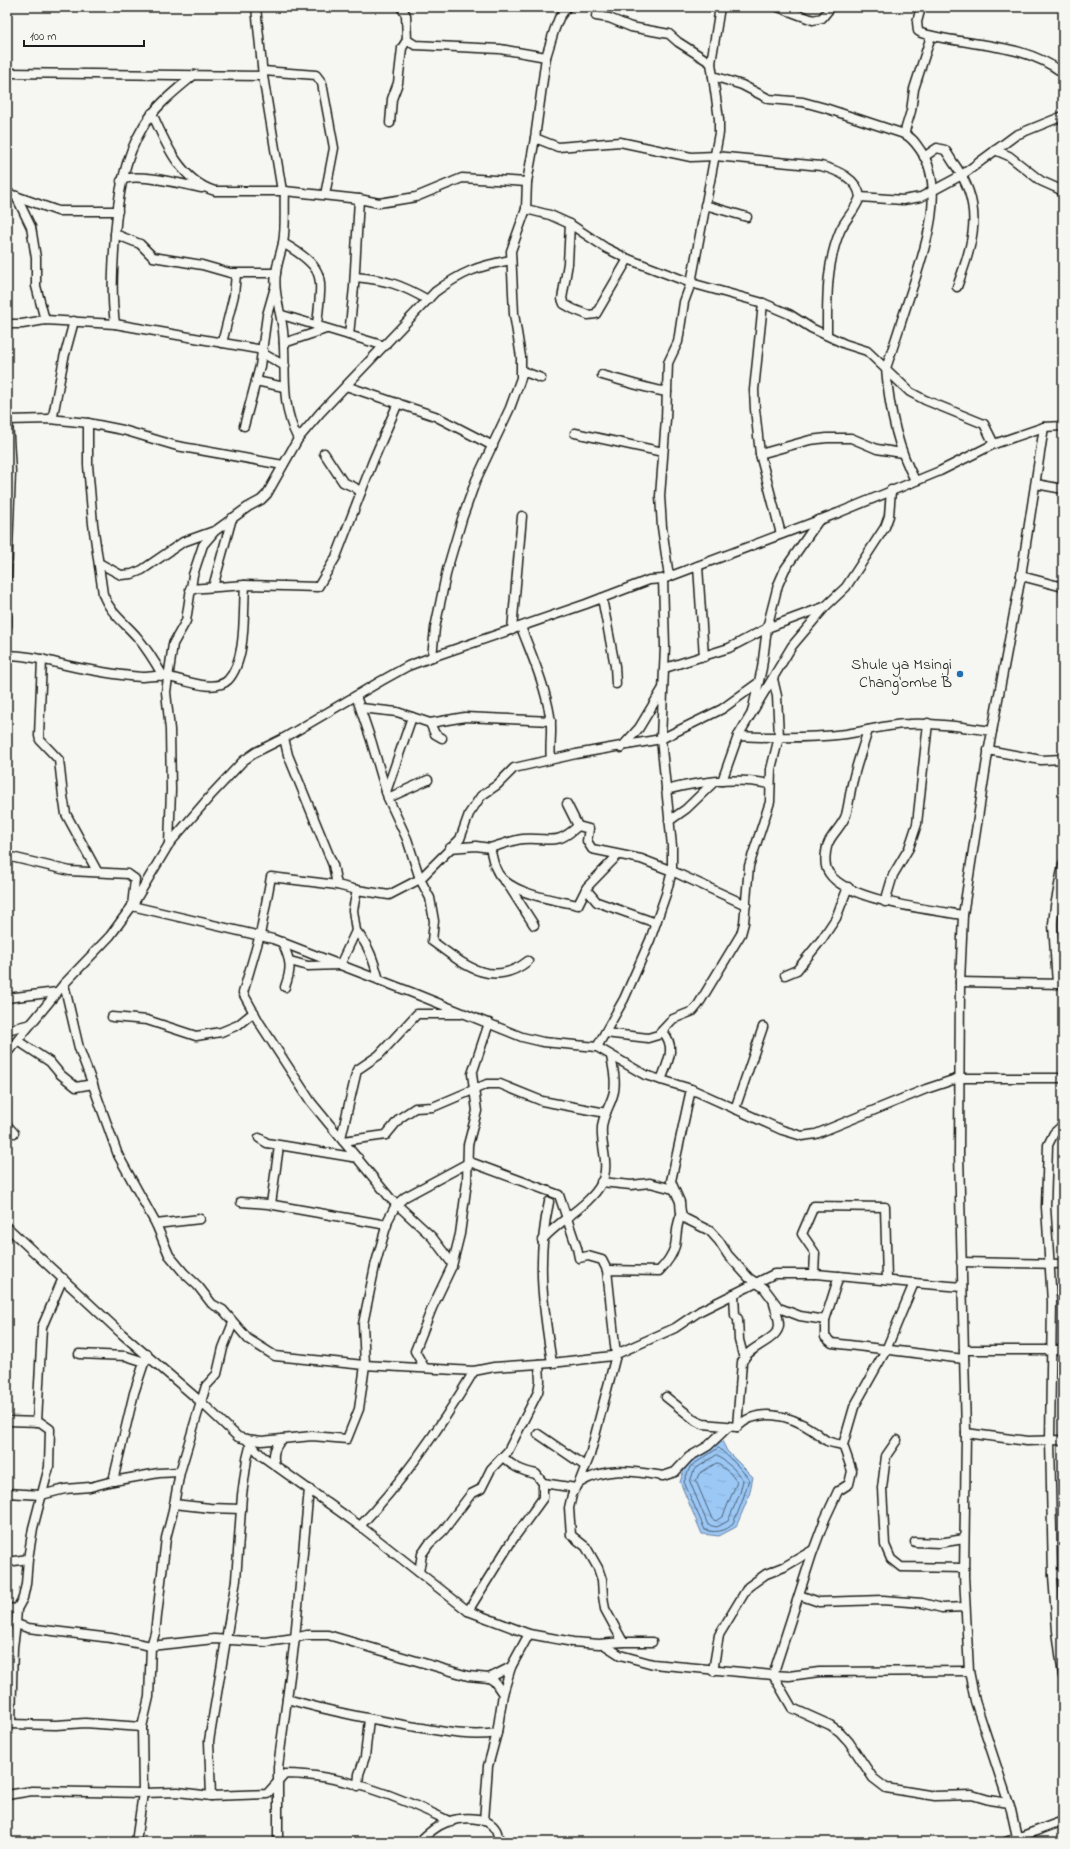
<svg xmlns="http://www.w3.org/2000/svg" width="1070" height="1849" font-family="'Indie Flower',sans-serif">
<defs>
<pattern id="water-ripples" width="26" height="14" patternUnits="userSpaceOnUse"><rect width="26" height="14" fill="#9cc8f6"/><path d="M2 4q2-2 4 0t4 0M15 11q2-2 4 0t4 0" fill="none" stroke="#86abd2"/></pattern>
</defs>
<rect width="100%" height="100%" fill="#f6f6f2"/>
<filter id="ink" filterUnits="userSpaceOnUse"><feTurbulence type="fractalNoise" baseFrequency=".025" numOctaves="2"/><feDisplacementMap in="SourceGraphic" scale="8" xChannelSelector="R" yChannelSelector="G"/><feConvolveMatrix kernelMatrix="1 2 1 2 8 2 1 2 1" color-interpolation-filters="sRGB"/></filter>
<g filter="url(#ink)">
<polygon fill="url(#water-ripples)" stroke="#69839f" points="722,1441 727,1451 753,1477 749,1496 736,1527 719,1536 702,1534 680,1482 686,1464"/>
<g fill="none" stroke-linecap="round" stroke-linejoin="round">
<g stroke="#4f6173" stroke-width="1">
<path d="M719 1448 738 1466 749 1479C745 1493 740 1510 733 1523 728 1532 712 1533 705 1530L684 1482 690 1467Z"/>
<polygon points="717,1455 734,1469 743,1480 740,1493 728,1521 717,1527 708,1525 690,1482 694,1470"/>
<polygon points="717,1463 730,1473 737,1482 723,1516 716,1521 712,1519 696,1481 699,1474"/>
</g>
<defs>
<g id="minor">
<polyline points="256,7 263,76 282,191"/>
<polyline points="401,7 406,15 407,40 415,45 500,49 546,57"/>
<polyline points="778,7 813,20 822,18 831,7"/>
<path d="M921 7 917 22 918 31 921 33C969 47 1021 41 1063 73"/>
<polyline points="596,16 609,18 631,27 669,34 678,42 711,63"/>
<polyline points="263,71 316,75 322,83 334,148 325,195"/>
<polyline points="7,73 263,76"/>
<path d="M713 76 742 85 769 99 803 102 825 108 904 134C912 137 916 144 921 151 948 190 922 258 909 298 901 322 894 345 886 368 889 406 896 446 915 480"/>
<path d="M152 113C165 143 181 181 215 191H285L359 199 379 203 416 197 462 178 527 182"/>
<polyline points="390,123 392,99 398,83 402,48 407,40"/>
<polyline points="904,134 911,111 914,89 931,36"/>
<path d="M535 138 558 147 620 142 691 157 715 156 821 166C837 170 858 179 860 197 856 210 845 219 840 231 826 264 827 301 827 335"/>
<polyline points="995,150 1009,156 1041,181 1059,189 1063,193"/>
<path d="M924 157 937 148 945 150C949 155 951 160 955 165 985 207 973 243 957 287"/>
<path d="M121 181C133 171 186 185 202 188"/>
<path d="M285 191C284 208 286 226 283 243 281 253 277 263 276 273 273 292 281 312 283 331 287 370 279 402 298 439"/>
<polyline points="7,193 58,211 118,211"/>
<polyline points="16,196 31,227 36,258 36,286 45,320"/>
<polyline points="860,197 903,200 921,197 962,175 1016,135 1063,116"/>
<polyline points="705,205 747,217"/>
<polyline points="526,209 550,215 570,224 606,248 628,259 691,283 763,303 789,314 811,328 845,344 867,351 910,392 925,400 984,424 994,444"/>
<polyline points="570,224 568,263 562,299 564,304 573,309 588,315 596,314 628,259"/>
<polyline points="115,234 140,244 153,257 202,265 230,273 276,273"/>
<path d="M283 243C329 270 321 277 317 326"/>
<path d="M355 277C387 280 400 284 428 300"/>
<polyline points="763,303 754,390 755,409 760,454 781,534"/>
<polyline points="282,315 385,346"/>
<polyline points="7,324 22,324 45,320 115,324 263,350"/>
<path d="M115 324C111 294 113 266 115 235 118 198 123 160 143 127 155 106 176 90 194 75"/>
<polyline points="349,335 354,287 359,199"/>
<polyline points="222,343 234,295 236,274"/>
<polyline points="284,343 326,329"/>
<polyline points="262,353 285,366"/>
<polyline points="522,371 541,378"/>
<path d="M602 375C624 381 644 388 667 392"/>
<polyline points="256,381 284,387"/>
<polyline points="346,386 435,416 493,446"/>
<polyline points="50,419 53,416 64,358 74,321"/>
<polyline points="7,420 50,419 88,423 123,430 177,446 283,465"/>
<path d="M88 423V465L93 524 103 594C109 612 125 623 137 637 147 649 155 662 163 676"/>
<polyline points="244,426 260,366 267,315 275,287"/>
<polyline points="575,433 663,452"/>
<polyline points="324,453 343,482 354,487 361,492"/>
<polyline points="760,454 810,440 827,438 851,438 877,449 902,453"/>
<polyline points="1036,484 1063,489"/>
<polyline points="99,563 121,575 132,574 142,570 183,542 214,531"/>
<polyline points="698,566 704,657"/>
<polyline points="1021,576 1063,587"/>
<polyline points="7,577 11,472 8,420"/>
<polyline points="669,577 662,527 660,496 666,419 668,363 678,342 684,302 691,283 719,133 719,119 711,63 720,7"/>
<polyline points="213,587 232,518"/>
<polyline points="190,589 245,585 318,587 336,557 373,461 398,403"/>
<polyline points="602,598 615,666 616,684"/>
<polyline points="7,616 7,626"/>
<path d="M521 627C532 656 545 685 550 716 553 730 549 745 551 759"/>
<polyline points="512,630 522,516"/>
<path d="M7 655C36 655 62 666 91 670 107 673 125 676 142 677 149 677 157 675 164 676 180 678 214 694 228 680 247 659 243 612 245 585"/>
<polyline points="432,657 435,628 447,570 462,519 476,480 510,408 521,378 521,357 514,314 511,251 526,209 527,182 535,138 546,57 554,31 559,18 567,7"/>
<polyline points="42,659 39,736 40,740 59,760 63,796 66,814 97,871"/>
<polyline points="665,668 729,648 767,628 824,607"/>
<path d="M356 696 371 740 388 798 407 839 420 879 430 898 434 921 432 941C462 963 491 990 528 961"/>
<polyline points="361,708 397,712 430,723 435,734 442,738"/>
<polyline points="752,712 762,668 767,628 778,585 785,569 819,520"/>
<polyline points="430,723 465,717 551,721"/>
<path d="M868 730C863 747 857 763 853 780 850 791 849 804 846 815 841 829 827 837 826 852 825 859 825 868 829 873 847 901 932 910 963 915"/>
<path d="M738 736C774 738 811 738 846 734 867 731 888 724 909 724 937 723 964 727 992 731"/>
<polyline points="284,738 288,755 333,865 337,885 357,890"/>
<polyline points="621,748 639,728 663,688"/>
<polyline points="988,750 1041,760 1063,759"/>
<polyline points="722,781 738,736 792,646 826,606 846,587 885,527 889,516 891,490"/>
<path d="M666 790C700 781 735 777 770 784"/>
<polyline points="386,792 412,717"/>
<polyline points="388,798 428,780"/>
<polyline points="567,804 578,826 589,829 587,841 592,849 641,859 672,871 746,905"/>
<polyline points="669,821 686,809 714,782"/>
<path d="M169 844 171 790 170 730 166 692 173 644 186 621 193 575 203 545 215 531 248 507 261 500 267 494 298 439 320 413 435 292C462 272 478 266 511 260"/>
<path d="M450 848 476 846 490 848C492 855 493 863 496 869 505 894 556 900 578 905L587 887 618 855"/>
<path d="M490 848C501 845 513 840 523 839 551 837 555 847 578 826"/>
<polyline points="7,856 70,871 128,874 135,879 132,906 273,939 413,993 522,1037 543,1042 597,1047 645,1075 691,1089 782,1130 802,1136 816,1134 926,1089 959,1078 1063,1078"/>
<polyline points="507,883 534,925"/>
<polyline points="337,885 271,877 260,935 243,993 259,1022 311,1102 390,1198 432,1237 451,1262 452,1266"/>
<polyline points="586,889 597,902 656,923"/>
<polyline points="885,902 893,875 909,848 917,824 928,723"/>
<path d="M356 931C369 945 374 962 379 980"/>
<path d="M282 942C291 961 292 968 285 987"/>
<polyline points="290,961 308,966 340,965 356,931 353,910 357,890 389,895 420,879 460,839 469,814 481,796 497,785 514,768 576,754 661,739 722,709 758,683"/>
<polyline points="785,975 797,970 822,939 836,918 848,887"/>
<polyline points="960,982 1063,984"/>
<polyline points="64,984 79,1048 93,1085 118,1155 156,1224 169,1255 184,1273 198,1286 212,1304 223,1310 248,1339 275,1356 364,1365 474,1371 494,1367 552,1363 612,1356 675,1328 700,1311 774,1274 816,1274 914,1283"/>
<polyline points="1057,984 1053,924 1055,906 1063,864"/>
<polyline points="7,998 57,992"/>
<polyline points="112,1017 147,1020 196,1036 221,1032 238,1025 254,1012"/>
<polyline points="7,1030 31,1024"/>
<polyline points="605,1033 648,1038 658,1035 673,1019 693,1011 698,1005 741,934 744,923 749,866 770,802 771,769 779,737 777,696 773,679"/>
<polyline points="18,1041 50,1062 60,1074 76,1087 93,1084"/>
<polyline points="597,1047 624,999 650,940 666,894 672,871 672,846 661,739 665,646 663,579"/>
<polyline points="7,1053 64,984 110,936 132,906 169,844 212,794 243,761 256,752 284,738 381,681 408,666 432,657 586,604 649,580 663,579 838,513 940,471 994,444 1044,427 1063,426"/>
<path d="M661 1080C668 1062 677 1046 662 1031"/>
<path d="M691 1089 671 1181C673 1187 679 1199 680 1202 681 1209 679 1212 684 1218L710 1231 719 1241 728 1255 749 1278 764 1288 779 1308 800 1316 825 1320"/>
<polyline points="735,1109 763,1027"/>
<polyline points="7,1125 14,1133"/>
<polyline points="259,1138 267,1143 358,1158"/>
<polyline points="341,1138 357,1070 379,1055 417,1014 461,1014"/>
<polyline points="343,1141 386,1135 400,1118 415,1108 433,1107 487,1084 500,1084 542,1101 606,1113"/>
<polyline points="601,1182 631,1185 650,1183 673,1189"/>
<polyline points="241,1202 268,1204 387,1225"/>
<path d="M549 1202C536 1260 543 1306 552 1363"/>
<polyline points="271,1204 279,1146"/>
<polyline points="156,1224 200,1219"/>
<polyline points="7,1227 122,1334 201,1402 206,1386 217,1374 223,1348 233,1323"/>
<path d="M542 1240C558 1221 590 1205 601 1184 611 1165 600 1146 602 1127 603 1115 610 1106 613 1095 617 1083 613 1068 611 1056"/>
<polyline points="961,1262 1063,1264"/>
<polyline points="814,1274 815,1253 802,1234 814,1206 885,1207 887,1280"/>
<polyline points="839,1276 825,1320 825,1337 832,1343 964,1359"/>
<polyline points="962,1287 914,1283 886,1350 854,1407 843,1445 852,1471 849,1484 838,1491 825,1519 812,1554 773,1675 792,1708 830,1725 840,1732 849,1742 873,1778 886,1788 935,1796 972,1795 989,1800 1008,1803"/>
<polyline points="734,1294 735,1315 738,1319 739,1340 744,1359"/>
<polyline points="964,1350 1063,1350"/>
<polyline points="79,1354 126,1356 145,1362"/>
<polyline points="424,1367 415,1351 432,1308 452,1266 460,1234 467,1182 468,1145 477,1111 472,1074 489,1023"/>
<path d="M666 1397 696 1421 703 1424 737 1427C758 1407 790 1415 812 1430 817 1433 822 1438 827 1441 832 1443 838 1444 843 1445"/>
<polyline points="7,1421 40,1422 50,1429 49,1467 33,1528 28,1559 26,1584 23,1598 17,1609 16,1624 28,1628 111,1638 151,1646 214,1639 266,1642 295,1638 309,1489"/>
<polyline points="37,1422 42,1327 63,1278"/>
<path d="M737 1427 742 1362C748 1346 778 1341 779 1325 779 1318 776 1311 774 1304"/>
<polyline points="966,1433 1027,1441 1063,1440"/>
<polyline points="538,1434 585,1466"/>
<polyline points="246,1439 262,1441 312,1436 347,1439 359,1409 365,1365 363,1324 375,1266 388,1220 396,1205 405,1197 470,1162 559,1195 577,1248 579,1258 588,1256 602,1260 607,1270"/>
<polyline points="897,1440 886,1456 882,1488 885,1545 891,1559 901,1567 964,1568"/>
<path d="M275 1465C272 1454 275 1447 282 1439"/>
<polyline points="113,1481 134,1393 147,1354"/>
<polyline points="543,1483 576,1488"/>
<path d="M579 1483C608 1466 632 1471 663 1476L675 1472 689 1457 708 1446 728 1427"/>
<polyline points="7,1493 41,1495 65,1489 90,1487 113,1481 159,1473 180,1472 201,1402 238,1437 246,1439 262,1456 360,1526 468,1611 529,1634 573,1642 599,1644 623,1642 652,1642"/>
<polyline points="174,1504 210,1508 241,1509"/>
<path d="M360 1526C404 1480 442 1425 474 1371"/>
<polyline points="915,1542 939,1543 964,1539"/>
<polyline points="7,1562 28,1559"/>
<polyline points="419,1572 422,1554 429,1544 443,1531 471,1494 481,1489 491,1469 508,1451 538,1392 540,1381 539,1364"/>
<polyline points="1063,1573 1053,1575 1057,1631 1063,1676"/>
<polyline points="1053,1575 1050,1440 1052,1302 1046,1207 1048,1145 1054,1133 1063,1125"/>
<polyline points="799,1595 819,1602 883,1600 922,1603 942,1608 965,1607"/>
<polyline points="7,1608 17,1609"/>
<path d="M468 1611 511 1542 543 1498V1483L536 1474C522 1471 513 1467 503 1457"/>
<path d="M623 1642 605 1609 603 1596 602 1580 598 1568 586 1547 571 1535 569 1508 572 1495 579 1483 590 1455 616 1355 607 1270 659 1271C666 1264 672 1256 675 1246 677 1236 676 1225 681 1215"/>
<polyline points="603,1644 620,1655 653,1664 773,1675 789,1676 819,1672 969,1671"/>
<polyline points="713,1671 719,1635 748,1587 766,1574 784,1567 813,1550"/>
<polyline points="489,1678 494,1681 503,1694"/>
<path d="M287 1699C331 1712 376 1720 422 1728 446 1732 472 1737 497 1733"/>
<polyline points="11,1723 13,1647 16,1624"/>
<path d="M7 1724 56 1725 85 1723 142 1727 143 1793 178 1792 211 1796 267 1794 285 1774C342 1774 400 1797 451 1822"/>
<polyline points="142,1727 149,1697 151,1646 155,1633 166,1538 172,1515 180,1472"/>
<polyline points="358,1786 359,1774 365,1757 369,1719"/>
<polyline points="7,1795 32,1791 143,1793 136,1842"/>
<polyline points="211,1796 209,1741 236,1580 242,1495 247,1459 251,1443"/>
<polyline points="484,1821 488,1766 497,1733 503,1694 511,1667 529,1634"/>
<polyline points="1017,1837 1011,1810 975,1701 969,1671 964,1576 966,1433 959,1154 960,982 963,915 988,753 1021,576 1044,427"/>
<polyline points="278,1842 278,1767 295,1638 307,1635 328,1635 468,1676 489,1678 511,1667"/>
<path d="M419 1842C427 1834 436 1826 447 1822 461 1817 487 1815 496 1830 498 1834 498 1838 500 1842"/>
<polyline points="1006,1842 1063,1821"/>
</g>
</defs>
<use href="#minor" stroke="#1c1c1c" stroke-width="11"/>
<use href="#minor" stroke="#f6f6f2" stroke-width="8"/>
</g>
</g>
<circle fill="#1f6fb2" stroke="#f6f6f2" stroke-width="1.5" cx="960" cy="674" r="4"/>
<g text-anchor="middle" dominant-baseline="central" stroke-width="3" stroke-linejoin="round" paint-order="stroke">
<g font-size="16" fill="#1c1c1c" stroke="#f6f6f2" text-anchor="end">
<text x="952" y="665">Shule ya Msingi<tspan x="952" dy="18">Chang'ombe B</tspan></text>
</g>
</g>
<rect width="1070" height="1849" fill="none" stroke="#f6f6f2" stroke-width="24"/>
<rect x="12" y="12" width="1046" height="1825" fill="none" stroke="#1c1c1c" stroke-width="1.5" filter="url(#ink)"/>
<path d="M24 40v6h120v-6" fill="none" stroke="#1c1c1c" stroke-width="2"/>
<text x="30" y="40" font-size="12" fill="#1c1c1c" stroke="#f6f6f2" stroke-width="3" paint-order="stroke">100 m</text>
</svg>
